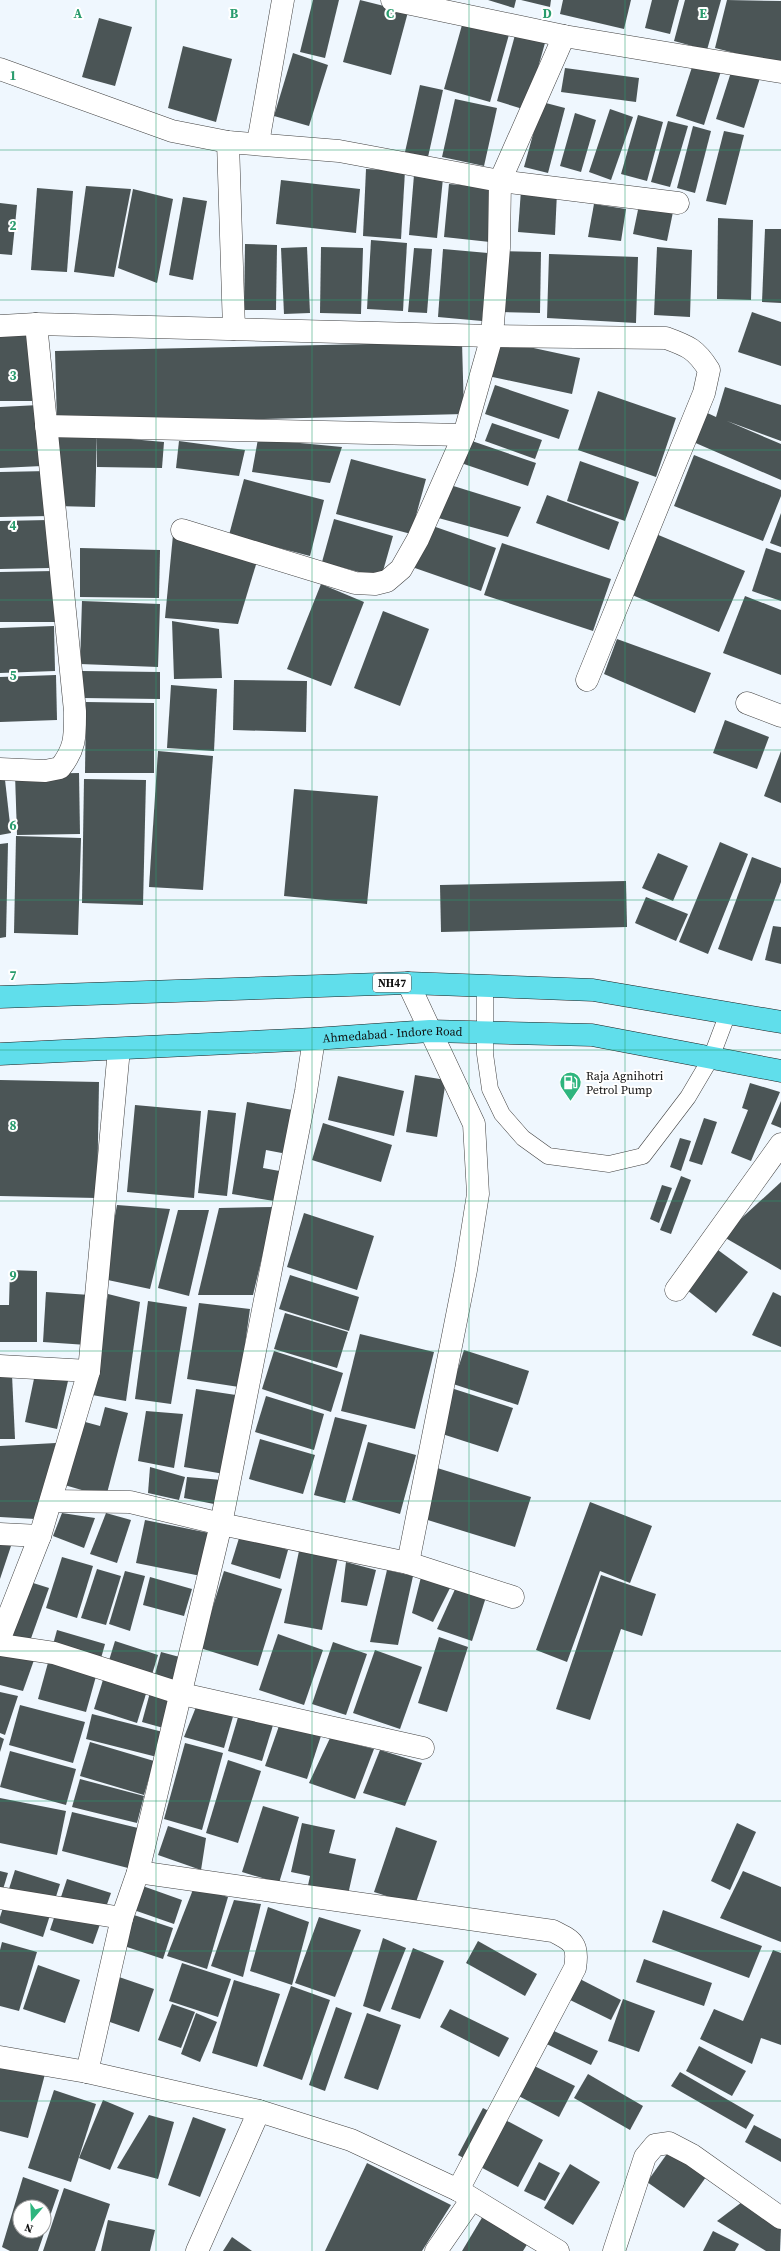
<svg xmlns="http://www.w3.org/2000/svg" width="781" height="2251" font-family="'Source Serif 4',serif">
<rect width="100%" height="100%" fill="#eff7fe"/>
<g fill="#4b5556" fill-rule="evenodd">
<polygon points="313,0 339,0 325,58 300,52"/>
<polygon points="360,0 408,12 391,75 343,62"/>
<polygon points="488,0 516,0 514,8"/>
<polygon points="521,0 551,0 550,7"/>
<polygon points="563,0 631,0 624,29 560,14"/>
<polygon points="652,0 679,0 670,34 645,28"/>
<polygon points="685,0 721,0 707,50 674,41"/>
<polygon points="727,0 781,1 781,65 715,48"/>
<polygon points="99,18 132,27 115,86 82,77"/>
<polygon points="464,18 510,31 490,102 444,89"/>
<polygon points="515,35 545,43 526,110 497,101"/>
<polygon points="183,46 232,59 216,122 168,108"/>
<polygon points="293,53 328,65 309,126 274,116"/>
<polygon points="694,61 721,71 704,125 676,116"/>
<polygon points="565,68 639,78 636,102 561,92"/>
<polygon points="732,69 760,78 744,128 716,119"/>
<polygon points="420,85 443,90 428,157 405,152"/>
<polygon points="455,99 497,108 484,166 442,157"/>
<polygon points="542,102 565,108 548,173 524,167"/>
<polygon points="610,109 633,117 611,180 589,172"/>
<polygon points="575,113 596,120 581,172 560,166"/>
<polygon points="638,115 663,122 647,181 621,174"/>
<polygon points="668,121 688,126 670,187 651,182"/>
<polygon points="693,126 711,131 695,193 677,188"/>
<polygon points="724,131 744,135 726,205 706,201"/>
<polygon points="366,169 405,171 401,239 363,236"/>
<polygon points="414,175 443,178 437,238 409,235"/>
<polygon points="281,180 360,189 356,233 276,224"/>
<polygon points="449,184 495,188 490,242 444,237"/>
<polygon points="86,186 131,189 114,277 74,272"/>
<polygon points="37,188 73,191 67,272 31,270"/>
<polygon points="133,189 173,199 157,283 118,268"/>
<polygon points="521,190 557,192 555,235 518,232"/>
<polygon points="183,197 207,201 193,280 169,275"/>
<polygon points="0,203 17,205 12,255 0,254"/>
<polygon points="594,204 626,209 621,241 588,237"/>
<polygon points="639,205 673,212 667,241 633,234"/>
<polygon points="718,218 753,220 751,300 717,299"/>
<polygon points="765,229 781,229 781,303 762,302"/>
<polygon points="371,240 407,243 403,311 367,309"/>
<polygon points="245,244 277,245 276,310 244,310"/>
<polygon points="307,247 310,313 284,314 281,248"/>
<polygon points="321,247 363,248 361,314 320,313"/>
<polygon points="657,247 692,250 690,317 654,315"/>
<polygon points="414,248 432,249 427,313 408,312"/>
<polygon points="443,249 488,253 482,321 438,317"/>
<polygon points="503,251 541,252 540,313 501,312"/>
<polygon points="549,254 638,257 636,323 547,318"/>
<polygon points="752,312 781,322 781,366 738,352"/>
<polygon points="0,330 31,330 32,401 0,401"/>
<polygon points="496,340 580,358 572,394 488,376"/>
<polygon points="462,342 464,414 57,424 55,351"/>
<polygon points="495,385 569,410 559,439 485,414"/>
<polygon points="725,387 781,405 781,441 727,421 781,444 781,480 691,441 703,411 716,417"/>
<polygon points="598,391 676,418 656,477 578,450"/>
<polygon points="39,405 42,466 0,468 0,407"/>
<polygon points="492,423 542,440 535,459 485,441"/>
<polygon points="58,433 97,433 95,507 56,506"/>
<polygon points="97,436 164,442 162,468 97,467"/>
<polygon points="258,439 342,447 330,483 252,472"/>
<polygon points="469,440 536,463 528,486 461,463"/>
<polygon points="179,441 245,450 239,476 176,468"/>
<polygon points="694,455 781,490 781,496 763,541 674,506"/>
<polygon points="351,459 426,479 411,534 336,514"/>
<polygon points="580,461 639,482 625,521 567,501"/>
<polygon points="48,471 49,516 0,517 0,472"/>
<polygon points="244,479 324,500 310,556 229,535"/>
<polygon points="447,484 521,507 508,537 431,516"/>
<polygon points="547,495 619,522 609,550 536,523"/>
<polygon points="781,513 781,547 770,543"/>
<polygon points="334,519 393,536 381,578 322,562"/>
<polygon points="49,520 50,568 0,569 0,521"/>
<polygon points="427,524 496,548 481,591 412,567"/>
<polygon points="656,534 745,571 719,632 630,594"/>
<polygon points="173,535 258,558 238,624 165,618"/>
<polygon points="502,543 611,579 593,631 484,595"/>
<polygon points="80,548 160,550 159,598 80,597"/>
<polygon points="766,548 781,553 781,601 752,591"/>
<polygon points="54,571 55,622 0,622 0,572"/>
<polygon points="321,584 364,602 331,686 287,669"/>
<polygon points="745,596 781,610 781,675 723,653"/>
<polygon points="82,601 160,604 158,667 80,664"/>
<polygon points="383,611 429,629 400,706 354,688"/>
<polygon points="172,621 219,629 222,678 174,679"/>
<polygon points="54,626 55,671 0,673 0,628"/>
<polygon points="617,639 711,673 695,713 604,674"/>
<polygon points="82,671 160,672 160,699 82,698"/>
<polygon points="56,675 57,720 0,722 0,677"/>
<polygon points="234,680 307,681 306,732 233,730"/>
<polygon points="171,685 217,689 214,751 167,748"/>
<polygon points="86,702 154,703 154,773 85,773"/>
<polygon points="725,720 769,737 757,769 713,753"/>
<polygon points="158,751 213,756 203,890 149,887"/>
<polygon points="781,751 781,803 764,796"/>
<polygon points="4,771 11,833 0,835 0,772"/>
<polygon points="79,773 80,834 17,835 15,774"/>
<polygon points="84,779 146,780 143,905 82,903"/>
<polygon points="294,789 378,796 367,904 284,896"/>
<polygon points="16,836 81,838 78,935 14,933"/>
<polygon points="720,842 748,854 708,954 679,942"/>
<polygon points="8,843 6,937 0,938 0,844"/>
<polygon points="658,853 688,866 673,901 642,888"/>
<polygon points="752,857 781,868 781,882 752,961 718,949"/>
<polygon points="626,881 627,927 441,932 440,885"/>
<polygon points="646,897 688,914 676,941 635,923"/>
<polygon points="773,926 781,927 781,964 765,960"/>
<polygon points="415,1075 446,1080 437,1137 406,1132"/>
<polygon points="338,1076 404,1091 394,1136 328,1120"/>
<polygon points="0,1080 99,1082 97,1198 0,1196"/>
<polygon points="750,1083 780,1092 751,1161 731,1153 748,1110 742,1108"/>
<polygon points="781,1101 781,1128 771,1124"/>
<polygon points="247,1102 293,1110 287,1154 266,1150 263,1168 285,1172 280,1202 232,1194"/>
<polygon points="135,1105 201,1111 194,1198 127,1192"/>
<polygon points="208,1110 236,1113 227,1196 198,1193"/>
<polygon points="704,1118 717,1122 702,1165 689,1161"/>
<polygon points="323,1123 392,1145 381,1182 312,1160"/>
<polygon points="680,1138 691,1141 681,1171 670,1167"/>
<polygon points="681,1176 691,1180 671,1234 660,1230"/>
<polygon points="781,1182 781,1270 722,1236"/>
<polygon points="662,1185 672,1188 659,1223 650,1219"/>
<polygon points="117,1205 170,1209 150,1289 103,1279"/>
<polygon points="274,1207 253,1295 198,1295 219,1208"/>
<polygon points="178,1210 209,1210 189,1296 158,1288"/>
<polygon points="304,1213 374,1236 357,1290 287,1267"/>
<polygon points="718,1250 748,1272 716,1313 687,1290"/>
<polygon points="10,1270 37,1271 37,1342 0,1342 0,1305 9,1305"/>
<polygon points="290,1275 359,1297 349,1331 279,1309"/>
<polygon points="46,1292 90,1295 87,1345 43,1342"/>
<polygon points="773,1292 781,1296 781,1347 752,1335"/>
<polygon points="108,1294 140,1302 126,1401 92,1395"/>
<polygon points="148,1301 187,1307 171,1404 135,1399"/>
<polygon points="199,1303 250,1309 239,1387 187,1379"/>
<polygon points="285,1313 348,1332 337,1368 274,1349"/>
<polygon points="360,1334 434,1352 415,1429 341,1411"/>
<polygon points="464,1350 529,1371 518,1405 453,1384"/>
<polygon points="274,1351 343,1373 331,1412 262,1389"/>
<polygon points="0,1374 12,1375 15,1439 0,1439"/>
<polygon points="35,1374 68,1381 57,1429 25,1422"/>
<polygon points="451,1388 513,1408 498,1452 436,1432"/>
<polygon points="196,1389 236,1395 224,1474 184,1467"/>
<polygon points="266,1396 324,1414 314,1450 255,1432"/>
<polygon points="105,1407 128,1413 106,1497 61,1484 78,1420 100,1426"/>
<polygon points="146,1411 183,1414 174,1468 138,1461"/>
<polygon points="335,1417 367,1425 345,1503 314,1495"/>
<polygon points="260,1439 315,1455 303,1494 249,1479"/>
<polygon points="368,1442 416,1455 400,1514 352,1500"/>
<polygon points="56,1443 35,1519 0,1517 0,1446"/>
<polygon points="150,1467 185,1477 179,1500 148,1493"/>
<polygon points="434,1467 531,1497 515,1547 418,1517"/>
<polygon points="187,1477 222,1480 219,1505 184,1498"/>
<polygon points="590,1502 652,1526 630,1583 600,1571 567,1662 536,1650"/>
<polygon points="62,1513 95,1518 84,1548 53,1536"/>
<polygon points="106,1513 131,1520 117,1563 90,1554"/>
<polygon points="145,1520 214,1534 206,1577 136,1563"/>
<polygon points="240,1535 288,1550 280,1579 231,1564"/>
<polygon points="14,1537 0,1579 0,1538"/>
<polygon points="299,1551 338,1557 322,1630 284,1623"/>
<polygon points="62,1557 93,1566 77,1618 46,1608"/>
<polygon points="346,1562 376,1570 367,1606 341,1602"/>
<polygon points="97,1569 121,1576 106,1625 81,1618"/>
<polygon points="387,1570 413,1576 398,1645 370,1642"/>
<polygon points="125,1571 145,1576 130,1631 109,1624"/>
<polygon points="224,1571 282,1589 258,1666 200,1648"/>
<polygon points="601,1575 656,1594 642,1636 621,1629 590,1720 556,1709"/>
<polygon points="150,1577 192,1589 184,1616 143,1605"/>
<polygon points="421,1577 451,1586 433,1622 412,1613"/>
<polygon points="30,1582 49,1588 29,1644 10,1637"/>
<polygon points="456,1587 486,1597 472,1641 437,1629"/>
<polygon points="57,1630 105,1644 86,1712 38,1699"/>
<polygon points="278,1634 323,1650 304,1705 259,1690"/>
<polygon points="439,1637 468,1647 447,1712 418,1703"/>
<polygon points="115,1641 158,1655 137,1723 94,1709"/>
<polygon points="333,1642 367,1654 346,1715 312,1704"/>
<polygon points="375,1650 422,1667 400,1729 353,1713"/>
<polygon points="161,1652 187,1659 167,1729 142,1722"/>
<polygon points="0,1654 34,1660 23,1691 0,1685"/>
<polygon points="0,1692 18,1696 5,1735 0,1733"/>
<polygon points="198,1702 234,1713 224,1748 184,1737"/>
<polygon points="20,1705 85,1722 73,1763 9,1745"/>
<polygon points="92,1714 163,1732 157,1757 86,1739"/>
<polygon points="239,1714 274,1722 262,1761 228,1751"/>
<polygon points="280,1723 321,1736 307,1779 265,1766"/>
<polygon points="0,1737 4,1739 0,1752"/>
<polygon points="330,1738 374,1749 355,1799 309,1783"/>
<polygon points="90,1742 154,1761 144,1795 80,1776"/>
<polygon points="185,1743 223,1753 202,1830 164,1819"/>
<polygon points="380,1750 422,1763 405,1806 363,1793"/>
<polygon points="10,1751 76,1769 66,1805 0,1787"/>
<polygon points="228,1760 261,1771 238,1843 206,1833"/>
<polygon points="80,1779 144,1796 137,1823 72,1807"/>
<polygon points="0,1798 66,1811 57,1855 0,1843"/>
<polygon points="263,1806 299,1817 279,1883 242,1872"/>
<polygon points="72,1812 138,1828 128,1868 62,1851"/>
<polygon points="302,1823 335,1830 329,1853 356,1859 347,1899 307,1890 310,1876 291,1872"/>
<polygon points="737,1823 756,1832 730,1890 711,1881"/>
<polygon points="168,1826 206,1838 201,1870 158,1855"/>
<polygon points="396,1827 437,1841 415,1905 374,1892"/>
<polygon points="15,1870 60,1884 43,1937 0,1923 0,1917"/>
<polygon points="0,1871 8,1873 0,1899"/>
<polygon points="743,1871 781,1887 781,1942 720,1918"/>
<polygon points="67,1879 111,1893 93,1944 50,1930"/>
<polygon points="137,1884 182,1900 174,1924 128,1908"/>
<polygon points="194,1887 228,1897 207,1969 167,1956"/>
<polygon points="234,1900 261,1904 243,1977 211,1966"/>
<polygon points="268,1907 309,1922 292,1985 250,1971"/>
<polygon points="663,1910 762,1946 749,1978 652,1942"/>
<polygon points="128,1913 173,1928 163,1959 118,1944"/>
<polygon points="319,1917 361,1930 335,1997 295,1983"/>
<polygon points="383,1938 406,1948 380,2012 363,2006"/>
<polygon points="478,1941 537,1974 525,1996 466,1963"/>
<polygon points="2,1942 37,1952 19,2011 0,2006 0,1950"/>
<polygon points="413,1948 444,1961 420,2019 391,2009"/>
<polygon points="773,1950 781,1953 781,2045 761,2038 752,2064 700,2039 714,2009 743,2021"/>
<polygon points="644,1959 712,1983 704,2006 636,1982"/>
<polygon points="182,1963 231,1979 218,2017 169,2001"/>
<polygon points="38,1965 80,1980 65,2023 23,2009"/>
<polygon points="119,1977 154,1989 139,2032 104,2020"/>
<polygon points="576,1977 621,2000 611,2020 566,1998"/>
<polygon points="234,1980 280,1994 257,2067 212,2053"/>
<polygon points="291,1986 330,2000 302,2080 263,2066"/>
<polygon points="623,1999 655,2011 639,2052 608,2041"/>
<polygon points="172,2004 195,2012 181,2048 158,2040"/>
<polygon points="336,2007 352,2013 325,2091 309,2085"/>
<polygon points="450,2009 509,2038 499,2057 440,2027"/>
<polygon points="196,2013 217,2022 200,2062 181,2054"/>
<polygon points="367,2013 401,2025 378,2090 344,2078"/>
<polygon points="545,2027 598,2051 591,2065 538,2040"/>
<polygon points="699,2046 746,2071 732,2096 686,2071"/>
<polygon points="516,2057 575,2086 559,2117 501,2087"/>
<polygon points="0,2062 45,2074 28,2138 0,2131"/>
<polygon points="680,2072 754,2115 746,2129 671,2086"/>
<polygon points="588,2074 643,2106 630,2130 574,2098"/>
<polygon points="54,2090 96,2104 71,2182 28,2168"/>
<polygon points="103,2100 134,2113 110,2170 79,2158"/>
<polygon points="483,2108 543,2140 518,2187 458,2155"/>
<polygon points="149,2115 174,2122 158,2179 117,2168"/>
<polygon points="193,2117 226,2129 200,2197 168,2185"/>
<polygon points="754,2125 781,2139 781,2162 745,2142"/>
<polygon points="669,2151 706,2177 684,2208 647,2182"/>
<polygon points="539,2162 560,2173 545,2201 524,2191"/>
<polygon points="367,2163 451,2205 422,2251 325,2251"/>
<polygon points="570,2164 600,2182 573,2225 544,2208"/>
<path d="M23 2177 59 2190 38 2251H10L2 2247ZM20 2207H44V2231H20Z"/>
<polygon points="64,2188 110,2204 95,2251 43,2251"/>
<polygon points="742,2202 781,2227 780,2251 766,2251 717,2221"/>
<polygon points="483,2216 528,2243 523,2251 462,2251"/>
<polygon points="108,2220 155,2230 150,2251 101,2251"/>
<polygon points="713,2231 739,2244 735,2251 703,2251"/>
<polygon points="232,2237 252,2251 223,2251"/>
</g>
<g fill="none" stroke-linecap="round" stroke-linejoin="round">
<defs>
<polyline id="lane" points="485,986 485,1054 490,1089 502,1114 523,1138 548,1156 609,1164 643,1156 688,1097 711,1058 728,1013"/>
<g id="street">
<polyline points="392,0 564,36 781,72"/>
<polyline points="0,69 172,131 228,142 339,151 500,181 678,203"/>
<polyline points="228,142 234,329"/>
<polyline points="258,143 283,0"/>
<path d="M0 326 36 324 492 336 666 338C688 346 696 349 709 370L704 393 587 680"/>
<polyline points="46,426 464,435"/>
<polyline points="182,530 355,583 375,584 387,581 401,569 418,539 464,435 492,336 499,248 500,181 564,36"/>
<polyline points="747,703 781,716"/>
<path d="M0 769 45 771 60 768C76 748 75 736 75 711L36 324"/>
<polyline points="408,983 474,1124 478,1194 466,1270 408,1563"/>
<polyline points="676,1290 781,1144"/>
<polyline points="0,1366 89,1371"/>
<polyline points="51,1501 130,1502 221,1524 408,1563 513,1597"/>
<polyline points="0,1534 40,1536"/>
<polyline points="0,1638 40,1536 89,1371 119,1049"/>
<polyline points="0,1645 54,1653 182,1694 423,1748"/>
<path d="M138 1872 553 1931C573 1941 579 1944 575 1968L458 2190"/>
<polyline points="0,1898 122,1918"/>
<polyline points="0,2057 87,2072 259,2111 351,2140 458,2190 558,2251"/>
<polyline points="87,2072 122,1918 138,1872 221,1524 306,1091 314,1039"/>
<polyline points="197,2251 259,2111"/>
<polyline points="436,2251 472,2199"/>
<polyline points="614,2251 645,2157 655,2145 669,2143 692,2155 781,2218"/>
</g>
<g id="highway">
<polyline points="0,997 408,983 593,990 781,1022"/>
<path id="s1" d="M0 1054 314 1039 430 1031 592 1035 781 1071"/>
</g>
</defs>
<use href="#lane" stroke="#414141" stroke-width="17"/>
<use href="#street" stroke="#414141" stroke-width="23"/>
<use href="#highway" stroke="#1f1f1f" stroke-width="23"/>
<use href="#lane" stroke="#fff" stroke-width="16"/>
<use href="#street" stroke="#fff" stroke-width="22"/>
<use href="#highway" stroke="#60deeb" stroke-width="22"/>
</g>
<path fill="none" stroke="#299c6d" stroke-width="1" stroke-opacity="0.55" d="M156 0V2251M312 0V2251M469 0V2251M625 0V2251M0 150H781M0 300H781M0 450H781M0 600H781M0 750H781M0 900H781M0 1050H781M0 1201H781M0 1351H781M0 1501H781M0 1651H781M0 1801H781M0 1951H781M0 2101H781"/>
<defs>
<symbol id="fuel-pin" viewBox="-11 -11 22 30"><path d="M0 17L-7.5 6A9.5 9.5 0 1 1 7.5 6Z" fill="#2eb57e" stroke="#fff"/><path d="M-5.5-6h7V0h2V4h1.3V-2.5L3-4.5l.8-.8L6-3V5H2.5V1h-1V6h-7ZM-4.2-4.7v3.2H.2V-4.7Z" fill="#fff"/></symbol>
</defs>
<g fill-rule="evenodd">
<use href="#fuel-pin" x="558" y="1070" width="25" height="34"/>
</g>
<g text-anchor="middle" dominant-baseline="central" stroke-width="4" stroke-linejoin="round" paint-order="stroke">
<rect fill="#fff" stroke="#565656" stroke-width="1" x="373" y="974" width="38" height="18" rx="3"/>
<g font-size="11" font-weight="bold" fill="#0e0e0e">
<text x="392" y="983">NH47</text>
</g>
<g font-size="12" fill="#0e0e0e" stroke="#fff">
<text stroke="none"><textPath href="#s1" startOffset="393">Ahmedabad - Indore Road</textPath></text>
</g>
<g font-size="12" fill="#0e0e0e" stroke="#fff" text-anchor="start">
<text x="586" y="1076">Raja Agnihotri<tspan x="586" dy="14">Petrol Pump</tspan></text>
</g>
</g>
<g font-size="13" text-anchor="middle" font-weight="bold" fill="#299c6d" stroke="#fff" stroke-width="4" stroke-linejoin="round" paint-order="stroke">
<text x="78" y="18">A</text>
<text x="234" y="18">B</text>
<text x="390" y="18">C</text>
<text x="547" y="18">D</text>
<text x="703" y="18">E</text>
<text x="13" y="80">1</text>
<text x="13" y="230">2</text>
<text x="13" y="380">3</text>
<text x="13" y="530">4</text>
<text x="13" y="680">5</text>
<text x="13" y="830">6</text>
<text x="13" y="980">7</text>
<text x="13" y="1130">8</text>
<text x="13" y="1280">9</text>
</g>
<g transform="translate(32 2219) rotate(199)"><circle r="19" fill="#ffffff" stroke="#9f9f9f"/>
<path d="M0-3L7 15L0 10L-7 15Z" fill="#2eb57e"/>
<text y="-6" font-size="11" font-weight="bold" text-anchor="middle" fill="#0e0e0e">N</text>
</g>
</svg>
